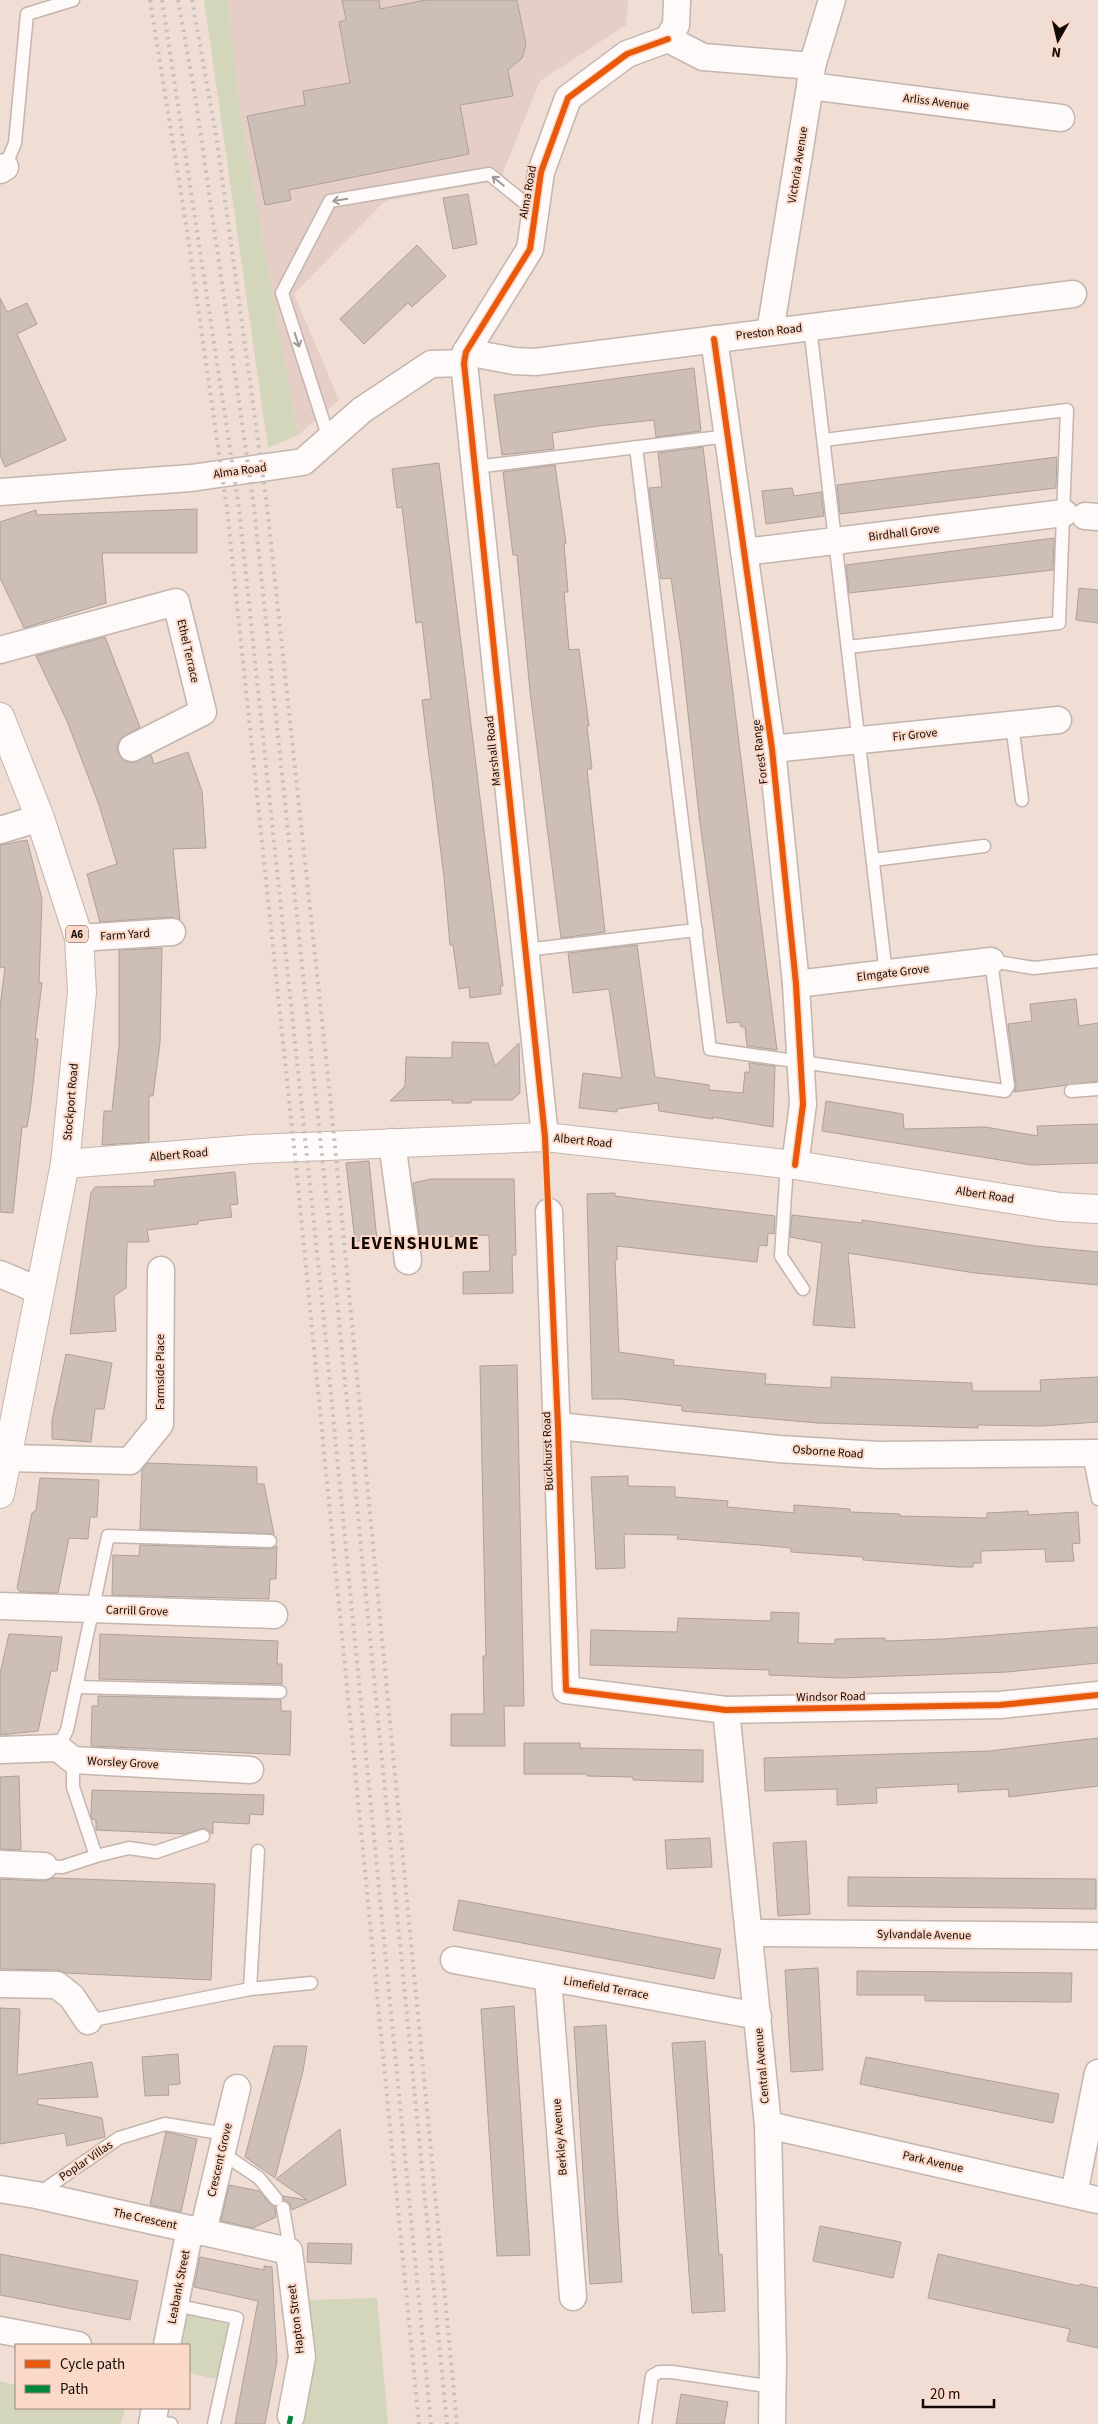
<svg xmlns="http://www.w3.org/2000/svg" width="1098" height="2424" font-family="'Source Sans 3',sans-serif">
<rect width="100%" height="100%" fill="#f0ddd4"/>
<polygon fill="#e4cec5" points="228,0 628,0 626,25 540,81 500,180 385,201 294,294 339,400 298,435 240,111"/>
<g fill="#d3d6ba">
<polygon points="204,0 228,0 240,111 298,435 268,448"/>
<polygon points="377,2298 388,2424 301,2424 310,2300"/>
<polygon points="183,2314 233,2325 221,2380 189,2373 189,2345 176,2345"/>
<polygon points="0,2381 16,2385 16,2408 125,2408 121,2424 0,2424"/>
</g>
<g fill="#cdbfb7" stroke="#aea099">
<polygon points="342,0 379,0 380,9 426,0 517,0 526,45 522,58 508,70 513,96 460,105 469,154 289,190 291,200 265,205 247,116 305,105 303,91 350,83 339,22 346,20"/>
<polygon points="468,194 477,244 453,249 443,198"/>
<polygon points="417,245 446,276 412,307 408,303 364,344 340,319"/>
<polygon points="0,298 7,312 27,303 37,324 17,334 66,440 5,467 0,455"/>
<polygon points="694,368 701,431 656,437 654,420 598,426 552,433 554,449 502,455 494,395"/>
<polygon points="703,447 758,899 777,1050 747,1046 745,1027 741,1027 740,1022 727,1023 699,815 681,648 671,578 661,579 649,488 662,487 658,453"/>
<polygon points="1057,457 1056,488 840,514 837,485"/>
<polygon points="439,463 503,986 500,986 501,994 470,998 469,987 459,989 453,945 450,945 444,877 422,700 431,699 422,622 416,623 402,507 397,508 392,469"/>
<polygon points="555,465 566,543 564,544 568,592 564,592 569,650 579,649 589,726 587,726 592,769 587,769 605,932 561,938 530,691 517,555 513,555 503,472"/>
<polygon points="792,488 794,496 821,492 824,516 766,524 762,491"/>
<polygon points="197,509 197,553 102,553 106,603 24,628 0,578 0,522 36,510 37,515"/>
<polygon points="1054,538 1053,570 849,593 846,565"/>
<polygon points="1079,588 1098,590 1098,623 1076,620"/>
<polygon points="105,637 140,727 120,739 117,747 119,755 124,761 132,763 151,755 154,764 188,752 202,791 206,848 173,849 180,920 171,917 100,922 87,874 117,864 99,805 67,721 36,656"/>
<polygon points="27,840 42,899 39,982 42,983 35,1039 38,1039 31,1103 27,1127 22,1127 13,1213 0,1212 0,1007 5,968 0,967 0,845"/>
<polygon points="637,945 655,1077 709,1085 709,1090 743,1093 745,1072 750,1072 749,1063 775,1066 773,1127 712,1117 713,1119 659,1111 658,1103 617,1109 617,1112 579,1108 583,1073 622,1078 609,989 573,993 568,953"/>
<polygon points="162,948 160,1043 153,1096 149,1096 149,1142 102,1145 104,1111 112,1111 119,1046 119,950"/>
<polygon points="1076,999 1079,1026 1098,1023 1098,1081 1014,1092 1016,1085 1008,1024 1032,1021 1030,1004"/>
<polygon points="452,1042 488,1043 495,1066 519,1043 520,1093 512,1100 471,1100 471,1103 452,1103 452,1100 390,1101 405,1086 406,1057 452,1058"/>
<polygon points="826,1101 903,1114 904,1129 985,1127 1038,1136 1037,1126 1098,1124 1098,1163 1031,1165 822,1131"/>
<polygon points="369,1161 377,1240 355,1241 346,1163"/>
<polygon points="235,1172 238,1204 230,1205 232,1217 198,1221 198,1224 147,1230 149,1242 127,1242 126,1288 114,1296 116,1331 70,1334 91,1193 95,1187 155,1186 154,1180"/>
<polygon points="431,1179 514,1179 516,1255 512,1255 513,1293 463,1294 463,1272 490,1271 489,1235 420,1238 413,1183"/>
<polygon points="615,1193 615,1196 646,1200 775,1216 774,1234 768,1233 767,1246 759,1245 757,1262 617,1246 617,1260 615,1260 619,1352 674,1360 673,1365 766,1374 765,1384 831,1388 831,1377 972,1383 972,1391 1041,1391 1040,1380 1098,1377 1098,1422 1042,1426 978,1425 978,1428 818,1423 682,1411 682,1406 622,1399 592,1399 587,1194"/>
<polygon points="792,1215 862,1223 862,1220 1036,1246 1098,1252 1098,1285 975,1273 848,1253 855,1328 813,1325 822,1243 790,1237"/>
<polygon points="66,1354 112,1363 104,1409 95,1409 91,1442 52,1439 52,1420"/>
<polygon points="517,1365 524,1706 504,1706 505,1746 451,1746 451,1714 484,1714 483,1656 486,1656 480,1366"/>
<polygon points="147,1463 257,1467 257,1484 264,1484 274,1534 140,1529 142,1470"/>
<polygon points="628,1476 628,1486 675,1487 675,1497 728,1501 727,1507 794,1513 794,1505 850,1509 850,1512 900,1514 900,1516 987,1518 987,1513 1028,1511 1028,1515 1078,1512 1080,1543 1072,1544 1074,1561 1046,1562 1045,1549 981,1551 981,1563 973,1563 973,1567 958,1567 863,1560 863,1557 791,1552 791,1548 759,1545 677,1539 678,1535 624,1534 625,1568 596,1569 591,1477"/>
<polygon points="40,1478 99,1480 97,1517 90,1517 88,1539 69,1538 58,1593 20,1592 17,1588 32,1513 36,1510"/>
<polygon points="140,1545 270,1549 277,1546 276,1579 270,1579 269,1599 112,1595 113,1555 139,1556"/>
<polygon points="771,1612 799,1613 798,1643 835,1644 835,1639 885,1638 885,1641 944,1639 1098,1627 1098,1663 1007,1672 841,1678 769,1675 769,1670 590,1665 591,1630 677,1632 678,1618 771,1621"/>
<polygon points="9,1634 62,1637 57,1671 51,1671 38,1731 0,1735 0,1674"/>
<polygon points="100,1634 278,1641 277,1664 282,1664 282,1684 99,1679"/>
<polygon points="98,1696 281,1700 281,1711 291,1711 290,1755 91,1746 92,1706 98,1706"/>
<polygon points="1098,1738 1098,1786 1009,1797 1008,1789 958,1792 958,1784 876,1788 877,1803 837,1805 837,1789 765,1791 764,1758 989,1751"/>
<polygon points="524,1743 580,1743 580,1748 703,1750 703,1782 633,1780 633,1777 587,1776 587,1774 524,1774"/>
<polygon points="19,1776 21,1850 0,1849 0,1777"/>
<polygon points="92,1790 264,1795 263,1815 250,1814 249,1824 213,1822 213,1834 204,1828 185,1834 96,1830 96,1820 92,1819 91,1816"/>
<polygon points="710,1838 712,1867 667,1869 665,1840"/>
<polygon points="806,1841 810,1914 778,1916 773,1843"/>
<polygon points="848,1877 1096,1879 1096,1909 848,1906"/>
<polygon points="53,1878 215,1884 211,1980 66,1973 57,1970 0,1969 0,1879 43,1881"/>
<polygon points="459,1900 721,1949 714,1979 453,1930"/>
<polygon points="818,1968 823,2070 791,2072 785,1970"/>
<polygon points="857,1971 1072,1973 1071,2002 925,2001 925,1995 857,1995"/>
<polygon points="514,2006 530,2255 497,2256 481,2009"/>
<polygon points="0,2008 20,2009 17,2075 92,2062 98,2097 38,2099 37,2104 102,2118 105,2137 67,2146 65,2133 0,2144"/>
<polygon points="606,2025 622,2282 590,2284 574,2027"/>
<polygon points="705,2041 719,2255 722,2254 725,2311 692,2313 672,2043"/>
<polygon points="274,2046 307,2046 303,2071 275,2178 245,2157"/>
<polygon points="178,2054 180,2084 168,2085 169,2095 145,2096 142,2057"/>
<polygon points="866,2057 1059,2094 1053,2123 860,2084"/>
<polygon points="340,2129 346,2185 292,2210 290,2203 284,2200 283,2196 307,2200 276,2179"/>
<polygon points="166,2132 197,2139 181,2212 150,2205"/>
<polygon points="229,2185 259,2191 270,2204 275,2207 276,2217 253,2228 221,2221"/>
<polygon points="820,2226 901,2242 893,2278 813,2261"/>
<polygon points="308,2243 352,2244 351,2264 307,2262"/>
<polygon points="0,2254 138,2281 130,2320 0,2295"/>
<polygon points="938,2254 1079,2286 1080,2284 1098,2288 1098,2348 1067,2341 1070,2329 928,2298"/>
<polygon points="200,2257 264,2270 264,2266 272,2267 277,2361 265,2424 235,2424 258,2301 194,2287"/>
<polygon points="681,2394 728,2402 724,2424 676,2424"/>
</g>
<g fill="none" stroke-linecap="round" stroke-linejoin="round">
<defs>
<g id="lane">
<polyline points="5,167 15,143 27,14 73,0"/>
<polyline points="810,327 886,974"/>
<polyline points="329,439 282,293 330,201 489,174 536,212"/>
<polyline points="824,440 1067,410 1059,623 848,647"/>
<polyline points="636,447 710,1049 1005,1091 1008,1086 991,961 1034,968 1098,961"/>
<polyline points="475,467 728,436"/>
<polyline points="1012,725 1022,800"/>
<polyline points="873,860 984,846"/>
<polyline points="525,950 696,930"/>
<polyline points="1071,1091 1098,1089"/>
<polyline points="787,1164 781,1256 803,1289"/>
<polyline points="1089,1454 1098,1499"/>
<polyline points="76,1687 280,1692"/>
<polyline points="58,1748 67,1730 108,1536 270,1541"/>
<polyline points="73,1760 73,1787 96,1856 129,1848 156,1852 203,1836"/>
<polyline points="44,1866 62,1867 96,1856"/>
<polyline points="250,1989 258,1851"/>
<polyline points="88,2021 250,1989 311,1983"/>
<polyline points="222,2153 259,2178 276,2199"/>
<polyline points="38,2194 119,2138 165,2124 226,2134"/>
<polyline points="283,2208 288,2237 289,2251"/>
<polyline points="175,2305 237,2318 214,2424"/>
<polyline points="153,2421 171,2424"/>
<polyline points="645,2424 652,2376 659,2372 672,2372 773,2387"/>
</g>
<g id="street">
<polyline points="668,39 703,57 812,66"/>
<polyline points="668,39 676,25 677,0"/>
<polyline points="810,86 1061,118"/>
<polyline points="0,170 5,167"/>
<polyline points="770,332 810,86 812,66 832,0"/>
<polyline points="714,339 772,749 796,984 803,1104 795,1165"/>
<polyline points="466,352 514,361 535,362 1073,294"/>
<polyline points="0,492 191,478 303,462 362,410 431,364 464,363"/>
<polyline points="1085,516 1098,517"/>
<polyline points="744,552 1064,513"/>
<polyline points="0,650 176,602 203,712 132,748"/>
<polyline points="772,749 1058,720"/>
<polyline points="0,830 40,818"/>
<polyline points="79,938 172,932"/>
<polyline points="796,984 991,961"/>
<polyline points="545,1137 464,363 466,352 530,249 541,172 568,98 627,54 668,39"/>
<polyline points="392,1142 408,1261"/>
<polyline points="549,1212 566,1690 726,1710 1000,1705 1098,1695"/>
<polyline points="0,1274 40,1291"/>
<polyline points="558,1426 779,1449 878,1455 1098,1453"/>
<polyline points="8,1458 130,1461 160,1424 161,1270"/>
<polyline points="0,1606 274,1615"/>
<polyline points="726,1710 768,2125 773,2360 772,2424"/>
<polyline points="0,1750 58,1748 73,1760 250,1770"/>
<polyline points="0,1864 44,1866"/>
<polyline points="750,1933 1098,1936"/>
<polyline points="454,1960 758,2016"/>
<polyline points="548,1978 573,2297"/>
<polyline points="0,1984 57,1985 72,1997 88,2021"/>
<polyline points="768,2125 1098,2200"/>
<polyline points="0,2189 36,2195 289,2251 302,2357 291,2416"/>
<polyline points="1074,2194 1098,2073"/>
<polyline points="203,2232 237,2088"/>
<polyline points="0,2330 78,2345"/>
<polyline points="167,2345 190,2229"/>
<polyline points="152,2424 155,2408"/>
</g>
<polyline id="secondary" points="65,1164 253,1149 545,1137 795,1165 1060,1207 1098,1209"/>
<polyline id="highway" points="0,717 40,818 79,938 82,992 65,1164 0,1494"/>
</defs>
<use href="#lane" stroke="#c4b5af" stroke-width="15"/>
<use href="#street" stroke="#c4b5af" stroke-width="29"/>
<use href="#secondary" stroke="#c4b5af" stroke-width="30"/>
<use href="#highway" stroke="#c4b5af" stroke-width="30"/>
<use href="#lane" stroke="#fdfaf9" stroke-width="12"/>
<use href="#street" stroke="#fdfaf9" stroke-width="26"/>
<use href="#secondary" stroke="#fdfaf9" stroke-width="28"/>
<use href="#highway" stroke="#fdfaf9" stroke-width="28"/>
<g stroke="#c6c1bf" stroke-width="4" stroke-dasharray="2.5 5" stroke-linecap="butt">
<polyline points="150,0 188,237 227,509 297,1175 419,2424"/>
<polyline points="162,0 239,508 320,1281 431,2424"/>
<polyline points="178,0 195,95 254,507 335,1280 447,2424"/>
<polyline points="192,0 217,141 267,506 331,1105 457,2424"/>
</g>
<polyline stroke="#00873e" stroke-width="5" stroke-dasharray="10 5" stroke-linecap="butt" points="289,2424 291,2416"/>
<defs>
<g id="cycleway">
<polyline points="668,39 627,54 568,98 541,172 530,249 466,352 464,363 545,1137 558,1426 566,1690 726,1710 1000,1705 1098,1695"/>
<polyline points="714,339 772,749 796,984 803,1104 795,1165"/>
</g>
</defs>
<use href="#cycleway" stroke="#fbd9c9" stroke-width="9"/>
<use href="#cycleway" stroke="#e8590c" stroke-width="6"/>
</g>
<defs><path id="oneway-shaft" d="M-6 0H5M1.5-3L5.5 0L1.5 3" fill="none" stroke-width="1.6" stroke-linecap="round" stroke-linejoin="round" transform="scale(1.25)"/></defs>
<g stroke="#a09a97">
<use href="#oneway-shaft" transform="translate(498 181) rotate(-141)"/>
<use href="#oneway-shaft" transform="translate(340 200) rotate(170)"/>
<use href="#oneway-shaft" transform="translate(297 340) rotate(72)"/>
</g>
<g text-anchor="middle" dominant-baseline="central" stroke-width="4" stroke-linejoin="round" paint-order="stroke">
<rect fill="#fbd9c9" stroke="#594840" stroke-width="1" x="66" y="925.5" width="22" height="17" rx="4"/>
<g font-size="11" font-weight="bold" fill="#140a05">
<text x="77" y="934">A6</text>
</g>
<g font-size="12" fill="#140a05" stroke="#fbd9c9">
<text transform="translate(936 102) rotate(7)">Arliss Avenue</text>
<text transform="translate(798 165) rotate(-81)">Victoria Avenue</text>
<text transform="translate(528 192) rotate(-80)">Alma Road</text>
<text transform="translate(769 332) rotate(-7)">Preston Road</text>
<text transform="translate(240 471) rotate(-8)">Alma Road</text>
<text transform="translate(904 533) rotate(-7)">Birdhall Grove</text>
<text transform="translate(188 651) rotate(77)">Ethel Terrace</text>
<text transform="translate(915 735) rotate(-6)">Fir Grove</text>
<text transform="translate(493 751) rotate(-96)">Marshall Road</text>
<text transform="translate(760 752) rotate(-97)">Forest Range</text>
<text transform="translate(125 935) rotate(-4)">Farm Yard</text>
<text transform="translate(893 973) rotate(-7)">Elmgate Grove</text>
<text transform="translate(71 1102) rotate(-85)">Stockport Road</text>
<text transform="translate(583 1141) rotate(6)">Albert Road</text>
<text transform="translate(179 1155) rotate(-5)">Albert Road</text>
<text transform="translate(985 1195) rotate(9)">Albert Road</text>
<text transform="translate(160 1372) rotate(-90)">Farmside Place</text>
<text transform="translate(548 1451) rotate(-92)">Buckhurst Road</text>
<text transform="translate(828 1452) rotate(4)">Osborne Road</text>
<text transform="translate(137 1611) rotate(2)">Carrill Grove</text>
<text transform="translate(831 1697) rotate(-1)">Windsor Road</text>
<text transform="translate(123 1763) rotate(3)">Worsley Grove</text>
<text transform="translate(924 1935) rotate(1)">Sylvandale Avenue</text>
<text transform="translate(606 1988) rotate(10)">Limefield Terrace</text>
<text transform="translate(762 2066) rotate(-95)">Central Avenue</text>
<text transform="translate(560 2137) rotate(-95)">Berkley Avenue</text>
<text transform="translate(220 2160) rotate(-77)">Crescent Grove</text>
<text transform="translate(86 2161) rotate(-34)">Poplar Villas</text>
<text transform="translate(933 2162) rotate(13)">Park Avenue</text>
<text transform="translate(145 2219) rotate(12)">The Crescent</text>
<text transform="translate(179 2287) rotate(-79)">Leabank Street</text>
<text transform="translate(296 2319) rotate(-97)">Hapton Street</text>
</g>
<g font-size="18" font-weight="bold" letter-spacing="1" fill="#140a05" stroke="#fbd9c9">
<text x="415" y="1243">LEVENSHULME</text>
</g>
</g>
<rect x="15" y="2344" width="175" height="65" fill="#fbd9c9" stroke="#9f867b"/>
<rect x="25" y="2360" width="25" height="8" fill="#e8590c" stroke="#9f867b"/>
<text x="60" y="2369" font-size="15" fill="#140a05">Cycle path</text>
<rect x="25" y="2385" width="25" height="8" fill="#00873e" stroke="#9f867b"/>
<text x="60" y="2394" font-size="15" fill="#140a05">Path</text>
<g transform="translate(1058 40) rotate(188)" stroke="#fbd9c9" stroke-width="4" paint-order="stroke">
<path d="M0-4L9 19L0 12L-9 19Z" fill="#140a05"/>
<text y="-8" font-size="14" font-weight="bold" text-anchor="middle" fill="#140a05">N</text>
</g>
<path d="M923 2399v8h71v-8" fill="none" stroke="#140a05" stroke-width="2.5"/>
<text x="930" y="2399" font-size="15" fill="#140a05" stroke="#fbd9c9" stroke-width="4" paint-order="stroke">20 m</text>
</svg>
